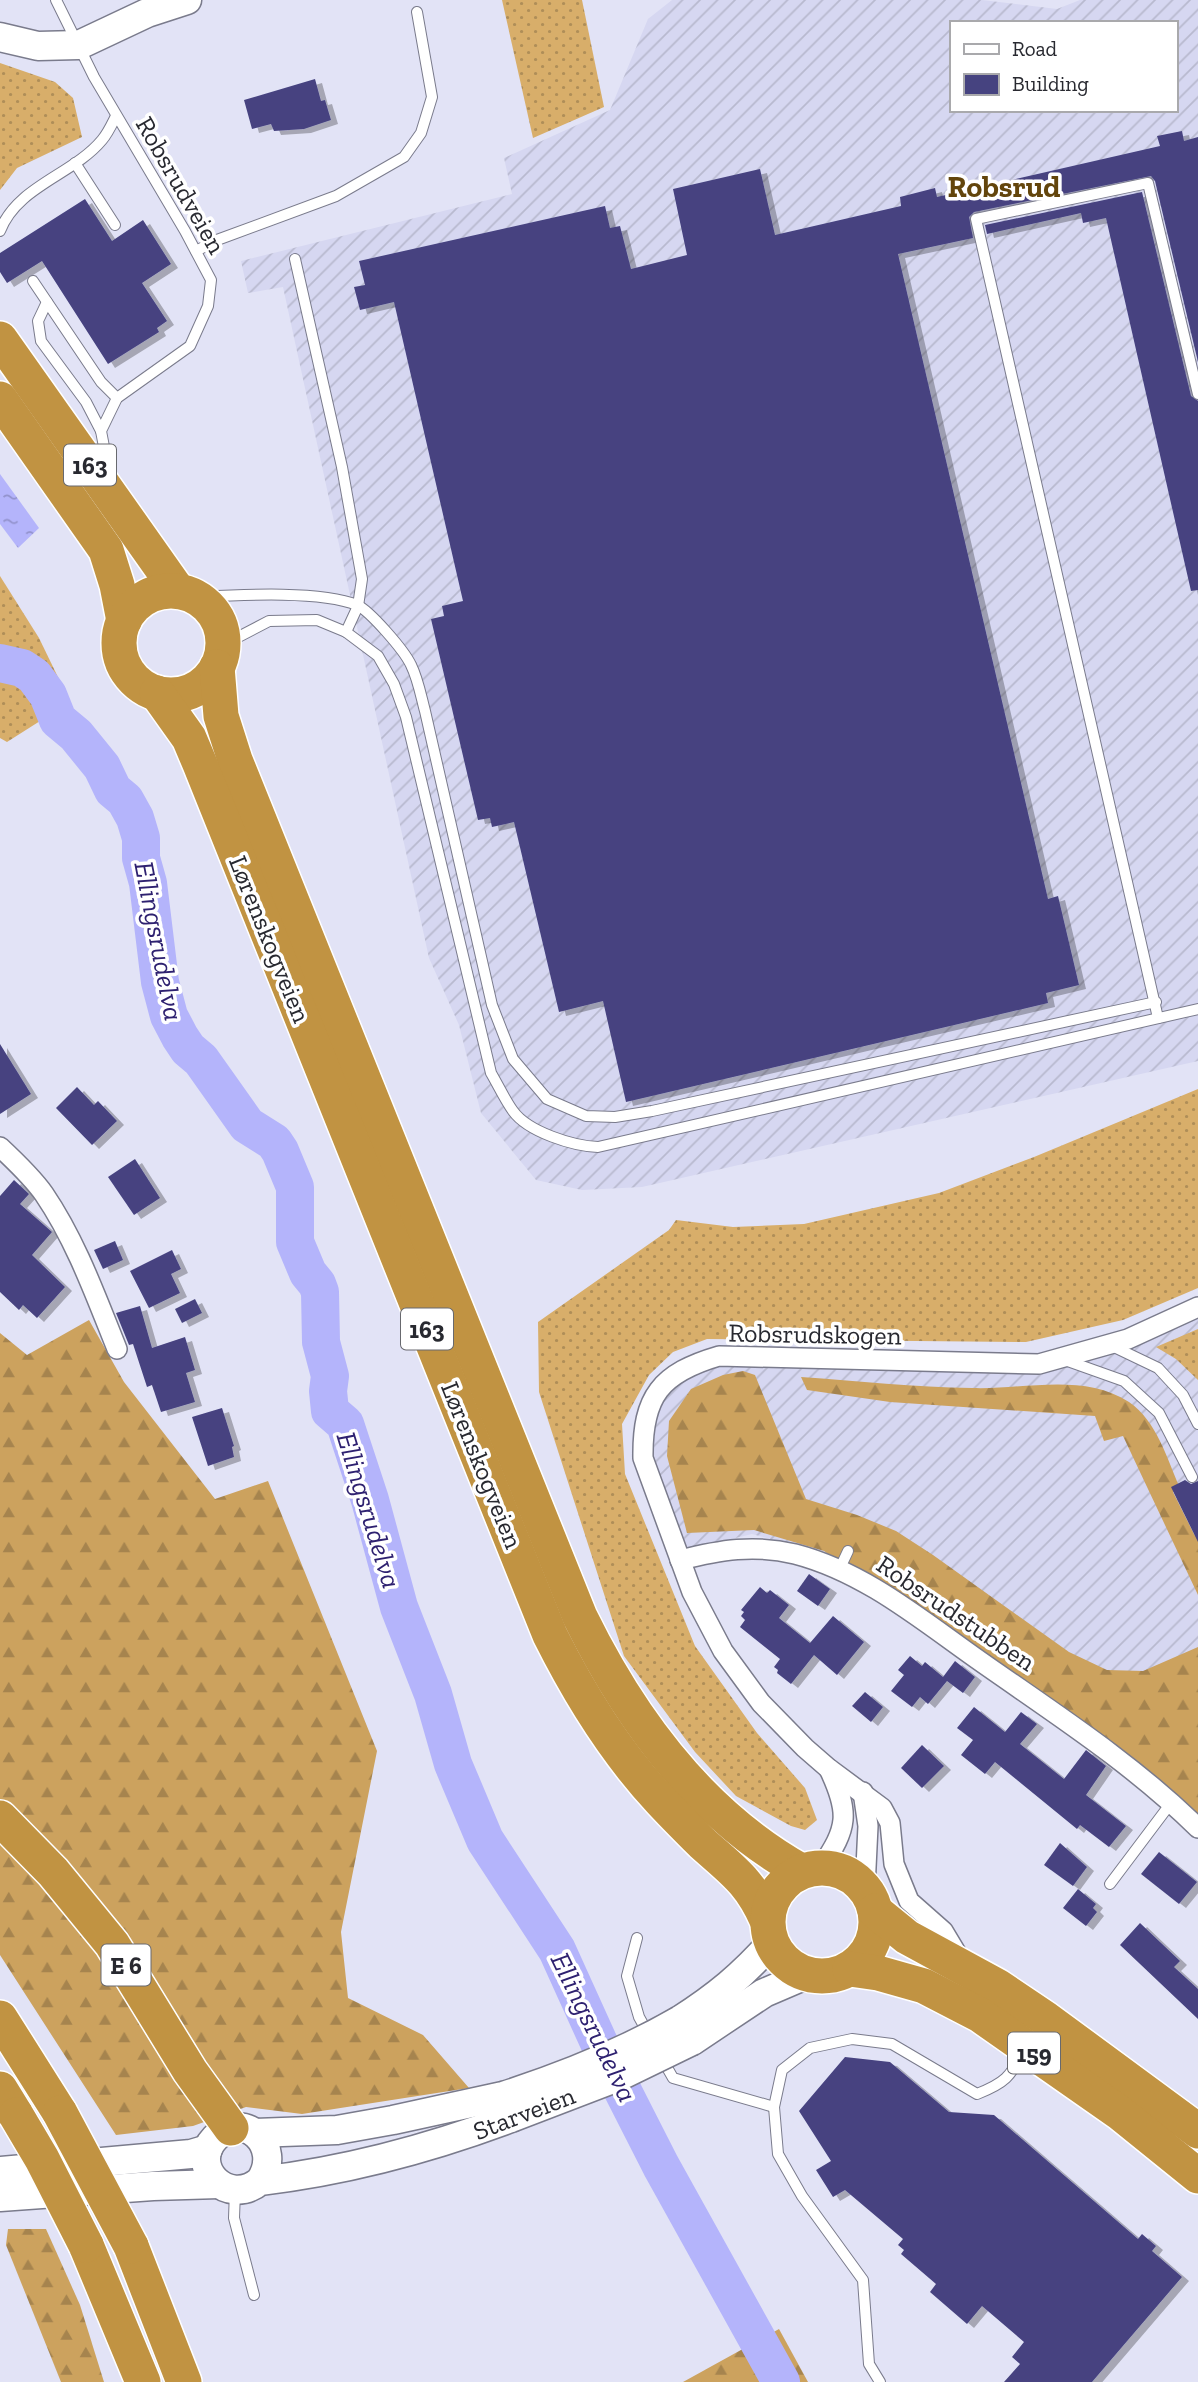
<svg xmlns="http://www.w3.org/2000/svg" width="1198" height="2382" font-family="'Zilla Slab',serif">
<defs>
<pattern id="industrial-furrows" width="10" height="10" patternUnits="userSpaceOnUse" patternTransform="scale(1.75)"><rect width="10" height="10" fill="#d6d7f1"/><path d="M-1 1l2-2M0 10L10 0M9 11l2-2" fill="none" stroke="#b8b9cf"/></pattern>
<pattern id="grass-dots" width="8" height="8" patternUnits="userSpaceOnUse" patternTransform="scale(1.75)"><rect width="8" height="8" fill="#d8ae6a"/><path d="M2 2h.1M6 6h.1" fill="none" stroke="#af8e58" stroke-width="1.8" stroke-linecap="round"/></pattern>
<pattern id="forest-firs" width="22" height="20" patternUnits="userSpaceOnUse" patternTransform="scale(1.75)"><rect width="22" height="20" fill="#cca25e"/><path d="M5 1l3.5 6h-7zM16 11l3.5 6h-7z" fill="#a6844e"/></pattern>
<pattern id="water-ripples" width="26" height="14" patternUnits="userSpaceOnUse" patternTransform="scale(1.75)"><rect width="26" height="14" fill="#b4b4fb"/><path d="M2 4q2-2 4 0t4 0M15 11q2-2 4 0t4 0" fill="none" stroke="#9292cc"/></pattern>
<filter id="shadow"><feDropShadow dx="7" dy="4" stdDeviation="0" flood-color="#0004"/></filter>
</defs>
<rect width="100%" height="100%" fill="#e2e3f6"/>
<g fill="url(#industrial-furrows)" fill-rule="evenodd">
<path d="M672 0H982L1057 9 1080 0H1198V1061L642 1187 582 1190 536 1180 481 1113 459 1025 429 958 283 287 248 293 241 261 512 194 504 158 610 110 648 19ZM951 23H1175V110H951Z"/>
<polygon points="1198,1318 1198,1835 1096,1750 815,1551 752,1534 679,1552 651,1461 655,1413 680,1380 713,1367 746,1359 1041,1372 1136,1346"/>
</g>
<g fill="url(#grass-dots)">
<polygon points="502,0 582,0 604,107 533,138"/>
<polygon points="0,63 55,82 73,98 82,137 17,168 0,190"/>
<polygon points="0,576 39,638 70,702 7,742 0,738"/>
<polygon points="1198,1089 1198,1288 1123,1320 1026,1342 707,1339 673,1352 649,1375 622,1424 625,1474 695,1646 757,1733 805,1788 817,1820 805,1830 791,1826 736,1796 695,1752 624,1656 539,1392 538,1322 669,1230 676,1220 733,1227 804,1224 939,1193 1034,1157"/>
<polygon points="1198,1329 1198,1380 1176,1359 1156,1347"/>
</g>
<g fill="url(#forest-firs)">
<polygon points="89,1320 124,1382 215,1499 268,1481 377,1751 341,1932 348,1998 423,2035 469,2088 302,2114 246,2107 193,2126 116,2135 0,1955 0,1333 27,1355"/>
<polygon points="743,1371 755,1375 806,1499 857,1515 896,1531 933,1555 1069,1652 1107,1670 1143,1671 1198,1647 1198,1835 1095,1744 824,1551 754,1530 687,1533 667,1456 669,1421 691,1389 723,1375"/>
<path d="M801 1377C857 1381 915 1387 972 1388 1023 1390 1083 1372 1129 1402 1157 1421 1167 1459 1180 1488L1173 1492 1195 1536H1198V1595L1123 1436 1104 1441 1095 1416 890 1402 807 1390Z"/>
<polygon points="8,2229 46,2229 80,2305 104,2382 61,2382 6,2245"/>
<polygon points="779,2329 808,2382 683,2382"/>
</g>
<polygon fill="url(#water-ripples)" points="0,474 39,528 18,548 0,524"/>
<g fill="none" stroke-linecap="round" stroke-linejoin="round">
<polyline stroke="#b4b4fb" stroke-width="38" points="0,663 22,668 34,676 48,695 58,720 76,735 102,767 113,790 125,800 135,818 141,838 141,858 148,883 160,982 169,1016 180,1037 188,1049 201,1060 247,1125 274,1142 280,1151 295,1187 295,1242 308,1273 317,1284 320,1292 321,1342 330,1376 328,1391 330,1411 345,1424 370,1500 399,1607 433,1694 453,1764 485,1840 557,1950 605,2056 661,2166 781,2382"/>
</g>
<g fill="#464380" filter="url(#shadow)">
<polygon points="315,79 321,101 325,100 331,120 304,129 274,131 271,124 252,129 244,100"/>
<polygon points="1182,131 1184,141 1198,137 1198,362 1155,181 1151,176 974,212 969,217 973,238 898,254 1048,899 1058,896 1079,985 1046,993 1048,1003 626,1102 603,1001 559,1012 514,822 492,827 490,818 478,820 431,619 444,616 442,606 463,601 394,302 360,310 354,287 365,285 359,261 605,206 610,228 620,226 631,269 687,255 673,189 760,169 775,235 901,206 900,197 935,188 937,197 1160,146 1157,136"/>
<polygon points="1142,192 1191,396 1198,401 1198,590 1191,591 1106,218 1083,223 1081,213 987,234 985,225"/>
<polygon points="85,199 112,241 143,220 171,264 142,283 167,321 157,328 159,332 108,364 42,261 7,283 0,272 0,253"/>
<polygon points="0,1044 31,1094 0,1114"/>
<polygon points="77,1087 94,1105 98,1101 117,1121 92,1145 56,1108"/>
<polygon points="135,1159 160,1198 134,1215 108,1177"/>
<polygon points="14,1180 29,1194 20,1204 52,1232 32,1255 65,1287 37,1318 23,1305 19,1310 0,1292 0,1196"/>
<polygon points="115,1241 123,1260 103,1269 94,1250"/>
<polygon points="172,1250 181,1269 171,1274 180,1293 149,1308 130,1271"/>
<polygon points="195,1299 202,1313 182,1323 175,1309"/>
<polygon points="140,1306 152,1348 185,1337 195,1370 186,1373 195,1402 161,1412 152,1385 147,1387 133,1344 129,1345 116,1313"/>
<polygon points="222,1408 234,1446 232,1447 234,1457 208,1466 192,1417"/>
<polygon points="1185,1480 1191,1484 1198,1481 1198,1542 1171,1487"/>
<polygon points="809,1574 830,1589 818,1606 797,1591"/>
<polygon points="760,1587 767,1593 770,1590 789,1605 779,1618 810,1643 833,1616 864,1642 837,1675 814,1655 791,1684 777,1673 778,1670 774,1667 780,1659 740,1627 745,1620 741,1616 744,1612 741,1610"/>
<polygon points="910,1656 922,1666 925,1662 943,1677 955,1661 975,1677 963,1693 947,1681 928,1704 920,1697 912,1707 891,1691 904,1675 898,1670"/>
<polygon points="865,1692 883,1707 871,1722 852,1706"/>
<polygon points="974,1707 1005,1732 1021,1712 1037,1724 1020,1744 1064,1779 1086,1750 1106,1766 1086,1795 1126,1826 1109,1847 1080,1825 1077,1829 995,1762 985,1774 961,1755 973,1740 957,1728"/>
<polygon points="922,1745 944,1766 922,1788 901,1768"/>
<polygon points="1060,1843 1087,1867 1073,1886 1044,1865"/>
<polygon points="1159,1852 1197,1882 1179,1904 1141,1874"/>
<polygon points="1078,1889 1096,1904 1093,1908 1097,1912 1086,1926 1063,1908"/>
<polygon points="1140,1923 1180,1961 1174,1967 1198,1989 1198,2019 1120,1945"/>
<polygon points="845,2057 890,2062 949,2112 994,2115 1138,2239 1142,2234 1156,2246 1152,2251 1182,2277 1092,2382 1004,2382 1020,2364 1012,2357 1024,2342 982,2306 967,2324 930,2292 936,2284 901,2254 904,2250 898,2245 903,2239 845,2190 833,2197 816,2170 831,2161 799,2111"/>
</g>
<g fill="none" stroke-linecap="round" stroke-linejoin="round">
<defs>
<g id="lane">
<polyline points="56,0 94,77 185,231 211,280 208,306 190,346 117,398 101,431 109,473"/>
<polyline points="75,163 115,225"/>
<path d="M0 231C17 186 73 175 102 140 108 133 112 124 116 116"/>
<polyline points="196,251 217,240 336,196 404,157 421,133 432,97 417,12"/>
<polyline points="295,259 342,467 362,579 358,606 346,632"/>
<polyline points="33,281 101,382 117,398"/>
<polyline points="47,302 38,321 41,341 86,402 101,431"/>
<path d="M195 597C237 595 320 590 357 605 370 611 404 650 411 665 418 679 421 696 425 711L492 1005 513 1059 547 1099 586 1116 615 1117 652 1111 1156 1002"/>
<path d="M223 645 269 621 317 620 346 632 378 656 394 684 406 717 491 1073C498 1085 505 1100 513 1111 528 1132 573 1146 598 1147L1198 1009"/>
<polyline points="1158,1018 976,219 1148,183 1198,394"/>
<polyline points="1110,1345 1158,1368 1183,1395 1198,1424"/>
<polyline points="1065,1360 1124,1381 1159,1413 1192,1477"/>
<polyline points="840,1568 848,1551"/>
<polyline points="1110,1884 1171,1803"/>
<polyline points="637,1938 627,1976 639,2017 649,2035"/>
<polyline points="661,2057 673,2078 774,2107"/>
<polyline points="235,2191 234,2218 254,2295"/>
<path d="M880 2382 869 2364 863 2280 802 2196 778 2154 774 2107 782 2070 810 2048 852 2039 892 2044 977 2094C1005 2083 1010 2077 1024 2051"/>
</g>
<g id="street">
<path d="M0 1147C15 1161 32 1177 44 1194 76 1241 96 1297 117 1349"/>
<path d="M680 1560C720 1550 754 1544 795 1554 868 1573 926 1624 987 1666 1060 1717 1134 1765 1198 1828"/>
<polyline points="863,1792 868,1826 865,1888"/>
<path d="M821 1867C848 1828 850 1813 829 1769"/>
<path d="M961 1961 943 1931 909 1901 894 1864 890 1823 882 1808 828 1768 805 1748 761 1703 723 1651 692 1592 643 1458C642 1396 661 1373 719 1356L1039 1364 1128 1339 1198 1307"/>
</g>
<g id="secondary">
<polyline points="0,37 38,46 79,45 147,13 187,0"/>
<path d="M680 2020C716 1997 743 1975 771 1943"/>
<polyline points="692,2041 764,1993 806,1975"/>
<polyline points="255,2133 337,2130 393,2120 503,2096"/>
<polyline points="0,2171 191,2154 208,2149"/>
<path d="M260 2181C284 2146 243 2108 215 2138 188 2166 227 2208 260 2181 345 2171 431 2148 511 2118"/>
<polyline points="0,2197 153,2186 219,2184"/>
</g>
<g id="highway">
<polyline points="0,339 178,591"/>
<polyline points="0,399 106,550 117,585 124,621"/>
<circle cx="171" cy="643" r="52"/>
<path d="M217 667 221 716 235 760 580 1617C630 1719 701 1815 801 1871"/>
<path d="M157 693 189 738 200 764 550 1635C580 1695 615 1752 661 1801 674 1815 688 1829 702 1843 732 1870 750 1881 767 1920"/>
<polyline points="0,1818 53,1872 112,1944 190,2071 231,2128"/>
<circle cx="822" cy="1922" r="54"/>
<polyline points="875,1911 907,1937 997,1986 1046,2019 1198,2131"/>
<polyline points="850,1969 878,1973 924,1986 980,2015 1120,2113 1198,2176"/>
<polyline points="0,2018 60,2113"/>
<polyline points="0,2089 16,2115"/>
<polyline points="86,2245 143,2382"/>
<polyline points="131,2246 184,2382"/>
</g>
</defs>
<use href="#lane" stroke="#7a7b8c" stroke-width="12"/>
<use href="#street" stroke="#7a7b8c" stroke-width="22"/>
<use href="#secondary" stroke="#7a7b8c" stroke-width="31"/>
<use href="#highway" stroke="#fff" stroke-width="38"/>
<use href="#lane" stroke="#fff" stroke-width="10"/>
<use href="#street" stroke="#fff" stroke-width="19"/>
<use href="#secondary" stroke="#fff" stroke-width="28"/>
<use href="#highway" stroke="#c19342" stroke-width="35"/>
<defs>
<g id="secondary-bridge">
<path d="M503 2096C565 2076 623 2053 680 2020"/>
<polyline points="511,2118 618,2077 692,2041"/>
</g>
<g id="highway-bridge">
<polyline points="60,2113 131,2246"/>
<polyline points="16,2115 42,2159 86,2245"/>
</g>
</defs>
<use href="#secondary-bridge" stroke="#7a7b8c" stroke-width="31" stroke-linecap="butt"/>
<use href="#highway-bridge" stroke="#fff" stroke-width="38" stroke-linecap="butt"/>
<use href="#secondary-bridge" stroke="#fff" stroke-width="28"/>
<use href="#highway-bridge" stroke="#c19342" stroke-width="35"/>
</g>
<g text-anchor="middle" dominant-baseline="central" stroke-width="7" stroke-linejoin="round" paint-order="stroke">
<g fill="#fff" stroke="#68696e" stroke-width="2">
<rect x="64" y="444.5" width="52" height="41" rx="5"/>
<rect x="401" y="1308.5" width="52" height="41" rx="5"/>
<rect x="101.5" y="1944.5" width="49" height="41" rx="5"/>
<rect x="1008" y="2032.5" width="52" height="41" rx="5"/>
</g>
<g font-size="24" font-weight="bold" fill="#282930">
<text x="90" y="465">163</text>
<text x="427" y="1329">163</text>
<text x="126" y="1965">E 6</text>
<text x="1034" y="2053">159</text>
</g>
<g font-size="26" fill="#282930" stroke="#fff">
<text transform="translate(181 185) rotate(60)">Robsrudveien</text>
<text transform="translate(270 939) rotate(68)">Lørenskogveien</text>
<text transform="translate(815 1334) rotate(1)">Robsrudskogen</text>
<text transform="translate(482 1465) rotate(68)">Lørenskogveien</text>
<text transform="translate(956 1613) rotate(34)">Robsrudstubben</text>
<text transform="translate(524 2113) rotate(-21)">Starveien</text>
</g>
<g font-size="28" font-style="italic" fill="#2e2170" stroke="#fff">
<text transform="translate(159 941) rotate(79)">Ellingsrudelva</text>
<text transform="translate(369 1510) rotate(73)">Ellingsrudelva</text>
<text transform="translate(594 2027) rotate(64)">Ellingsrudelva</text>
</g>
<g font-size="30" font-weight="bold" fill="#63450c" stroke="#fff">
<text x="1004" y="187">Robsrud</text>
</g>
</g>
<rect x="950" y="21" width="228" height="91" fill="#ffffff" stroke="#a9a9ac" stroke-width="2"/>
<rect x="964" y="44" width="35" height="10" fill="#ffffff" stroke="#a9a9ac" stroke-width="2"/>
<text x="1012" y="56" font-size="21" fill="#282930">Road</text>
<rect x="964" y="74" width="35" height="21" fill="#464380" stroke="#a9a9ac" stroke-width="2"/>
<text x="1012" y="91" font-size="21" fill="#282930">Building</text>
</svg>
